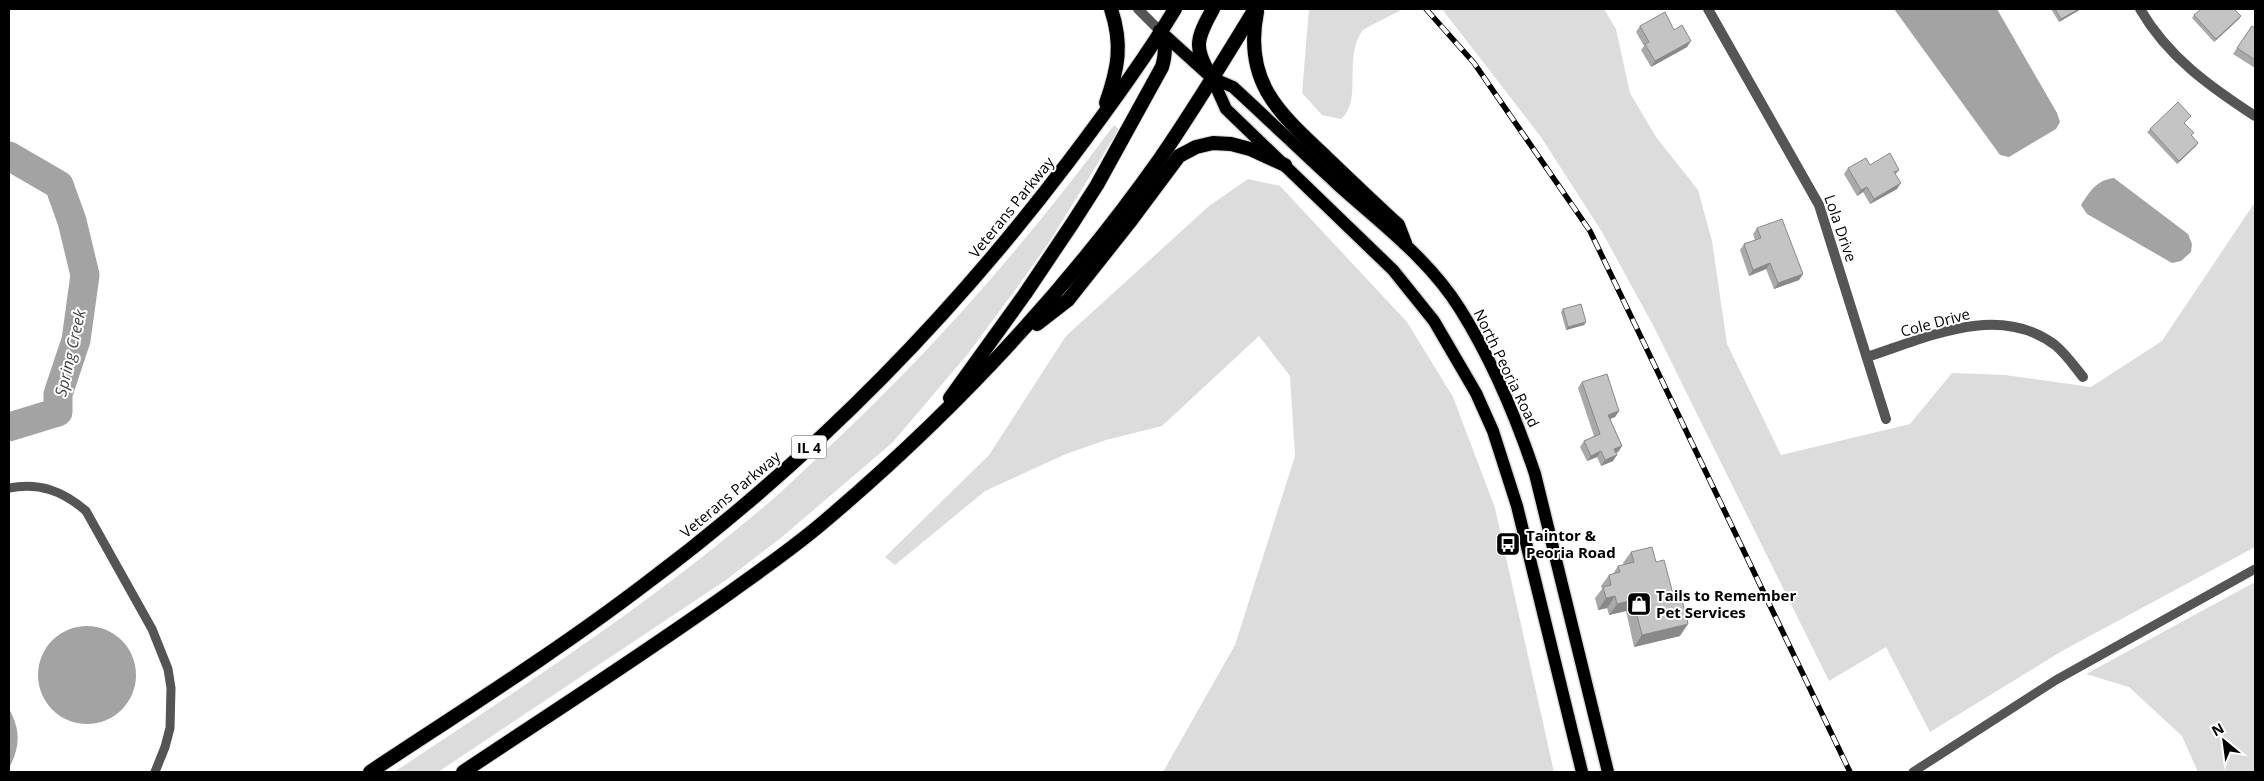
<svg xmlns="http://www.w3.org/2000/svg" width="2264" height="781" font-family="'Open Sans',sans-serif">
<rect width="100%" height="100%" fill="#fff"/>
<g fill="#dcdcdc">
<path d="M1309 9H1403C1396 13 1365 28 1362 31 1343 59 1363 100 1341 119L1322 115 1302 93Z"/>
<polygon points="1442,9 1604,9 1616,29 1630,93 1656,137 1698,190 1712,241 1727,344 1781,455 1910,424 1952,373 2005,375 2091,387 2162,341 2255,202 2255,547 2062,651 1930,732 1886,647 1829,681 1654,327 1602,232 1541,137"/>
<path d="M1114 125 1119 129 1048 244 1018 286 967 355 892 443 782 537 726 580 438 772H394C520 689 645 607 760 510 780 494 799 475 818 457 928 356 1025 245 1114 125Z"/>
<polygon points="1248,179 1280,186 1407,322 1453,397 1495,508 1554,772 1163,772 1235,645 1295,456 1290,376 1259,336 1162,426 1106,440 1066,454 985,491 895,565 885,557 989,455 1066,336 1209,206"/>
<polygon points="2255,582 2255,772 2198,772 2182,736 2129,687 2086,674"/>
</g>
<g fill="#a3a3a3">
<polygon points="1894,9 1997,9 2057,113 2060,122 2056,129 2009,157 2000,155"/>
<path d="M2114 178 2188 234 2192 244 2191 252 2181 261 2172 263 2087 214 2081 205C2090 191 2097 180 2114 178Z"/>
<circle cx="87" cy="675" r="49"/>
<path d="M9 709C21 730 20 748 9 768Z"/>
</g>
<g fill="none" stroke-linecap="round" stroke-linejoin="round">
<polyline stroke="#a3a3a3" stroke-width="29" points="9,156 59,185 72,221 85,275 76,340 58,394 58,412 9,427"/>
<defs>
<g id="primary">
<path d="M1160 31 1212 78 1233 87C1268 119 1303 153 1338 185 1381 224 1429 259 1460 309 1492 360 1516 417 1535 474L1608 772"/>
<polyline points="1212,78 1226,109 1393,270 1434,321 1476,393 1493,431 1517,506 1582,772"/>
</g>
<g id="trunk">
<path d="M1257 12C1243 82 1279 113 1326 157 1350 180 1374 203 1398 225L1405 243"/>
<path d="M1212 78C1193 48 1196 39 1213 9"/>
<path d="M1106 103C1118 69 1123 45 1111 9"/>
<polyline points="1037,324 1068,300 1129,223 1179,156 1196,147 1213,143 1231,144 1250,149 1285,165"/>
<path d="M950 398 1025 294 1072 224 1097 185 1162 67C1166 53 1166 44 1160 31"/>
<path d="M370 772C462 711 556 652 644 585 805 465 948 321 1069 161 1106 112 1143 62 1175 9"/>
<path d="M463 772C553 712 644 654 732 591 764 568 796 546 826 520 951 414 1064 294 1159 160 1193 111 1224 60 1255 9"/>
</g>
</defs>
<use href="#primary" stroke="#dbdbdb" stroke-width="15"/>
<use href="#trunk" stroke="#dbdbdb" stroke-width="16"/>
<g stroke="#555" stroke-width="9">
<path d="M9 488C39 482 63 491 86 511L152 629 168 669 171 688 170 728 165 747 155 772"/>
<polyline points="1913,772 2056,680 2255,569"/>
</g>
<g stroke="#555" stroke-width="10">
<polyline points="1138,9 1160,31"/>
<polyline points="1708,9 1819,205 1886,419"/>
<path d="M2140 9C2168 57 2209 86 2255 116"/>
<path d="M1867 357C1926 338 1998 302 2055 345 2066 354 2074 366 2083 377"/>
</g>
<use href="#primary" stroke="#000" stroke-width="12"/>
<use href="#trunk" stroke="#000" stroke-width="14"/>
<defs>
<polyline id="rail" points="1426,9 1474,63 1590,231 1850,772"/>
</defs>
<use href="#rail" stroke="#000" stroke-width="5.5"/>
<use href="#rail" stroke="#fff" stroke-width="4" stroke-dasharray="11" stroke-linecap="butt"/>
</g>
<g fill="#a9a9a9">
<polygon points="2051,9 2081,9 2059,22"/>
<polygon points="2194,15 2241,16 2239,19 2214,42 2192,18"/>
<polygon points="1640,26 1674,30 1687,47 1651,67 1641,50 1644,46 1636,32"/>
<polygon points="2252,26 2255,28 2255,68 2233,54"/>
<polygon points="2191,116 2184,123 2192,136 2198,143 2196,146 2177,164 2147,132 2150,129"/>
<polygon points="1870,165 1899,170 1896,174 1897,189 1870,204 1863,192 1857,196 1844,174 1848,168"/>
<polygon points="1757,228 1803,274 1799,280 1774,289 1766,269 1749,276 1740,250 1744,244 1755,240 1753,234"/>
<polygon points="1563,309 1586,322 1584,325 1566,330 1561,312"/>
<polygon points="1582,382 1619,411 1615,417 1610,419 1622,446 1618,452 1616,453 1613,461 1601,466 1597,457 1587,461 1580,447 1584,441 1594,436 1578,388"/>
<polygon points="1631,552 1656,562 1680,636 1634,647 1626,611 1609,615 1607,608 1598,610 1595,598 1602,589 1601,586 1609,575 1613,574 1618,566 1624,565 1623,563"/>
</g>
<g fill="#898989">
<polygon points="2079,9 2081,9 2059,22 2061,19"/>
<polygon points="2241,16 2239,19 2214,42 2216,39"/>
<polygon points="1691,41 1687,47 1651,67 1655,61"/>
<polygon points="2198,143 2196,146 2177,164 2179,161"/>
<polygon points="1901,183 1897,189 1870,204 1874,199"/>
<polygon points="1867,187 1863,192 1857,196 1861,190"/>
<polygon points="1770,263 1766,269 1749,276 1753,270"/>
<polygon points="1803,274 1799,280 1774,289 1778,283"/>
<polygon points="1586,322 1584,325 1566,330 1568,327"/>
<polygon points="1619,411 1615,417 1604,421 1608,415"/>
<polygon points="1622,446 1618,452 1610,455 1614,449"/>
<polygon points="1601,451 1597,457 1587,461 1591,456"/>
<polygon points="1617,455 1613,461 1601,466 1605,460"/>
<polygon points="1615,596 1607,608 1598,610 1606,598"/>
<polygon points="1633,600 1626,611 1609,615 1617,604"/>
<polygon points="1688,624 1680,636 1634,647 1642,635"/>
</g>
<g fill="#c4c4c4" stroke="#898989">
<polygon points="2055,9 2079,9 2061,19"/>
<polygon points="2201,9 2234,9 2241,16 2216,39 2194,15"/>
<polygon points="1665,12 1674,30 1682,25 1691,41 1655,61 1645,44 1649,42 1640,26"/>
<polygon points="2252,26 2255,28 2255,60 2237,48"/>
<polygon points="2178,102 2191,116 2184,123 2194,133 2191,135 2198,143 2179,161 2150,129"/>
<polygon points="1890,153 1899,170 1894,172 1901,183 1874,199 1867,187 1861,190 1848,168 1866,158 1870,165"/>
<polygon points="1782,219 1803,274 1778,283 1770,263 1753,270 1744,244 1761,238 1757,228"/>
<polygon points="1581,304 1586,322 1568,327 1563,309"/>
<polygon points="1607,374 1619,411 1608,415 1622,446 1614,449 1617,455 1605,460 1601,451 1591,456 1584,441 1600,434 1582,382"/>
<polygon points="1652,547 1656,562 1664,560 1673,594 1680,592 1688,624 1642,635 1633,600 1617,604 1615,596 1606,598 1603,587 1611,585 1609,575 1620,572 1618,566 1634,562 1631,552"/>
</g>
<defs>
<symbol id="bus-square" viewBox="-11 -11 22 22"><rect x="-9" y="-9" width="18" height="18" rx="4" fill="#000" stroke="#fff"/><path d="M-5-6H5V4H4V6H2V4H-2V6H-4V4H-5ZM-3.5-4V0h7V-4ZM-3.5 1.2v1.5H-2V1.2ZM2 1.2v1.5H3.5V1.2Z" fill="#fff"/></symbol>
<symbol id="shop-square" viewBox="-11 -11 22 22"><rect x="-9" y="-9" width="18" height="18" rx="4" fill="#000" stroke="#fff"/><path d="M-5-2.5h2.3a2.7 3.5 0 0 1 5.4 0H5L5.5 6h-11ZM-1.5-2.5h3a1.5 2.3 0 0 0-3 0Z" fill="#fff"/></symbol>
</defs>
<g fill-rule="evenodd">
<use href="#bus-square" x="1494" y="530" width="28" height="28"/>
<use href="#shop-square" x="1625" y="590" width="28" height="28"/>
</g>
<g text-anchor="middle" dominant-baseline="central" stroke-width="4" stroke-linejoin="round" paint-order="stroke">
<rect fill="#fff" stroke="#4c4c4c" stroke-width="1" x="791.5" y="435.5" width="35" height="23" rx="4"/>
<g font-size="14" font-weight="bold" fill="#000">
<text x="809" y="447">IL 4</text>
</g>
<g font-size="15" fill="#000" stroke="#fff">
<text transform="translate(1011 207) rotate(-51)">Veterans Parkway</text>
<text transform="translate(1841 228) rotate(71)">Lola Drive</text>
<text transform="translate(1935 322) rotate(-15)">Cole Drive</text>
<text transform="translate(1507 368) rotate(64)">North Peoria Road</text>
<text transform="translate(730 494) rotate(-40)">Veterans Parkway</text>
</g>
<g font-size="15" font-weight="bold" fill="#000" stroke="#fff" text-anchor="start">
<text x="1526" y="535">Taintor &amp;<tspan x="1526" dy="17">Peoria Road</tspan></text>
<text x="1656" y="595">Tails to Remember<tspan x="1656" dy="17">Pet Services</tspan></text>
</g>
<g font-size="16" font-style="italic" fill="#444" stroke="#fff">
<text transform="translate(70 353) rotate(-77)">Spring Creek</text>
</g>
</g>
<rect width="2264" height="781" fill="none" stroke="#000000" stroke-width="20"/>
<g transform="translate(2224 741) rotate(331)" stroke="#ffffff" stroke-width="4" paint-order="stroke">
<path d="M0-4L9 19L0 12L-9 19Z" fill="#000000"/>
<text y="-8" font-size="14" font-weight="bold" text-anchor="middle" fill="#000000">N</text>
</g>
</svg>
